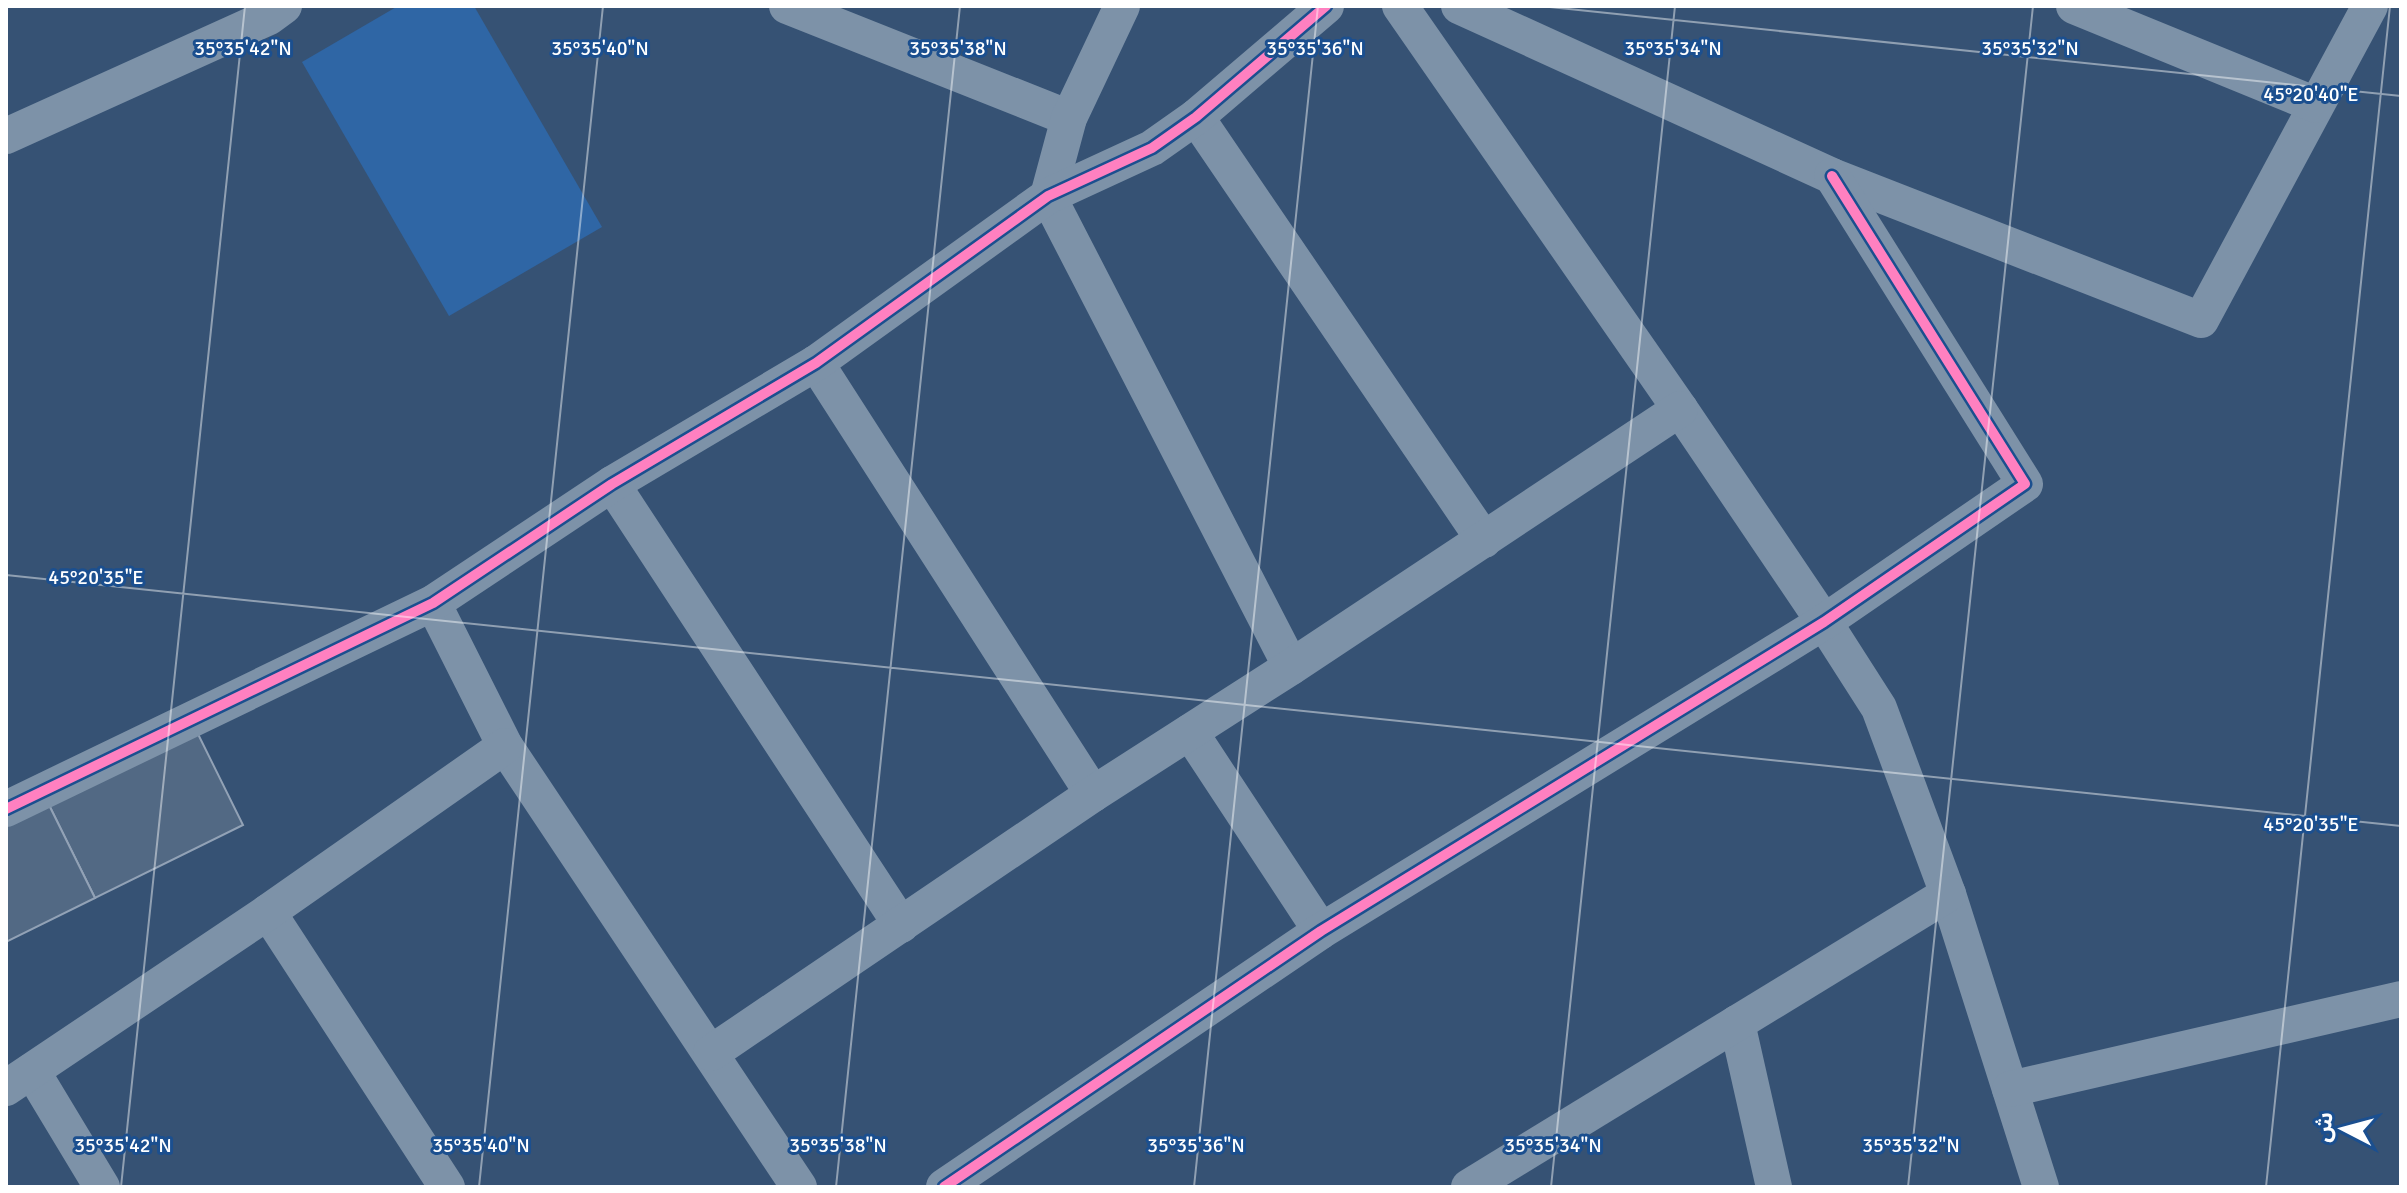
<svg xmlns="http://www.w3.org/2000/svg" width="2407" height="1193" font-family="Signika,'Noto Sans Arabic',sans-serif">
<rect width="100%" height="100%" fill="#365274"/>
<polygon fill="#2f66a5" points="398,6 474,6 602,227 449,316 302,62"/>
<g fill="#526984" stroke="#92a2b6" stroke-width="2">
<polygon points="196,730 243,825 95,898 48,803"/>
<polygon points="48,803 95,898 6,942 6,824"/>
</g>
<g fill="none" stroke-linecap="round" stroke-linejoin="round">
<g stroke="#7d92a8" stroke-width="36">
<polyline points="787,6 1069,118"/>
<polyline points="1122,6 1069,118 1048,196 1291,667"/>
<polyline points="1400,6 1680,409 1824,622 1879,708 1948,894 2041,1187"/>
<polyline points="1459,6 1832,176 2201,320 2370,6"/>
<polyline points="2074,6 2316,105"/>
<polyline points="1196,117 1484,540"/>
<polyline points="6,136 269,17 284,6"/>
<polyline points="816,363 1093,794"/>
<polyline points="612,484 901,925"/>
<polyline points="433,603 505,746 799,1187"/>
<polyline points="1190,732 1321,931"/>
<polyline points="6,809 433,603 612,484 816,363 1048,196 1152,148 1196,117 1326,6"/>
<polyline points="268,912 447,1187"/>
<polyline points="1737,1023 1774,1187"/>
<polyline points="711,1053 1093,794 1291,667 1680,409"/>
<polyline points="32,1071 102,1187"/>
<polyline points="6,1088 268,912 505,746"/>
<polyline points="2010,1089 2401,999"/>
<polyline points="944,1187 1321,931 1824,622 2025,484 1832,176"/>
<polyline points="1469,1187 1948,894"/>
</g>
<defs>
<g id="cycleway">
<polyline points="6,809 433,603 612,484 816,363 1048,196 1152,148 1196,117 1326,6"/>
<polyline points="944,1187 1321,931 1824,622 2025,484 1832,176"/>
</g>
</defs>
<use href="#cycleway" stroke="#1b4f8f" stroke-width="15"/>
<use href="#cycleway" stroke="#ff80c0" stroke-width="10"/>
</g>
<path fill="none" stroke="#fff" stroke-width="2" stroke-opacity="0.45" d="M1540 6 2401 96M6 575 2401 826M121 1187 245 6M479 1187 603 6M836 1187 960 6M1194 1187 1318 6M1551 1187 1675 6M1908 1187 2033 6M2266 1187 2390 6"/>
<g font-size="20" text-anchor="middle" fill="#fff" stroke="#1b4f8f" stroke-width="6" stroke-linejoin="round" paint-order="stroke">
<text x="243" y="55">35°35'42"N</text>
<text x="600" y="55">35°35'40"N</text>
<text x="958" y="55">35°35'38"N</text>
<text x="1315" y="55">35°35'36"N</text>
<text x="1673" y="55">35°35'34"N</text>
<text x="2030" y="55">35°35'32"N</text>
<text x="2311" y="101">45°20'40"E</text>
<text x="96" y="584">45°20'35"E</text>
<text x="2311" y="831">45°20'35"E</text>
<text x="123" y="1152">35°35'42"N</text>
<text x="481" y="1152">35°35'40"N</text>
<text x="838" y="1152">35°35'38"N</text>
<text x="1196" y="1152">35°35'36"N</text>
<text x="1553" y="1152">35°35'34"N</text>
<text x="1911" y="1152">35°35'32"N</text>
</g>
<rect width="2407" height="1193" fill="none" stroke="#ffffff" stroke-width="16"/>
<g transform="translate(2343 1129) rotate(276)" stroke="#1b4f8f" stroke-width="6" paint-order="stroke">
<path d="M0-6L14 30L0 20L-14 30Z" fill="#ffffff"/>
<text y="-12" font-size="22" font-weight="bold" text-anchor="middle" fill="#ffffff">ش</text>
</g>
</svg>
